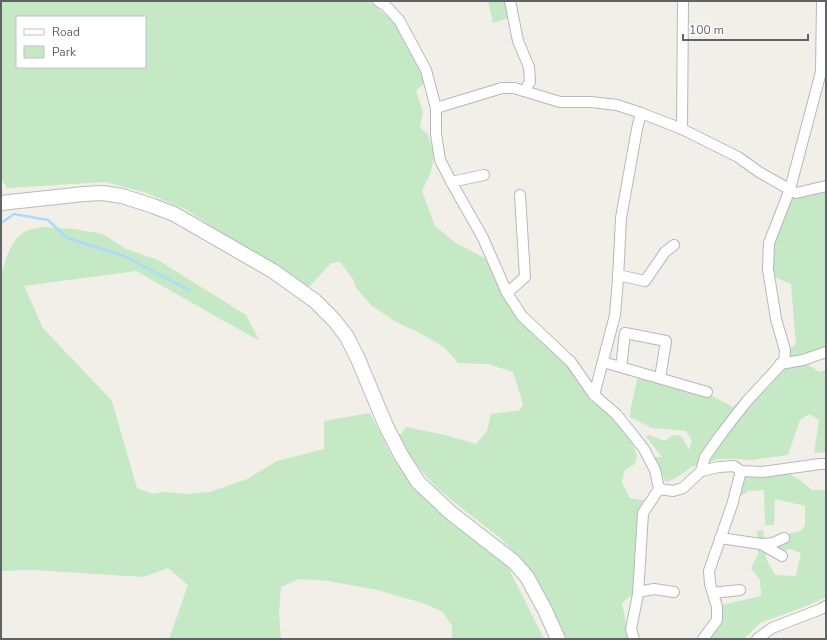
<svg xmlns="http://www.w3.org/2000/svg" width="827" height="640" font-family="'Nunito Sans',sans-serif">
<rect width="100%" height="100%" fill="#f1efe8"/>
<g fill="#c5e8c5" fill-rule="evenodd">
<path d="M1 1H367L378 6 379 10 390 18 405 20 412 31 416 49 427 60 433 72 429 79 416 91 423 112 420 127 428 135 434 156 431 172 422 191 435 226 456 243 490 261 514 314 551 342 623 424 637 455 635 464 624 471 622 483 630 498 647 501 639 589 622 603 629 639H567L549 602 518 556 498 536 464 510 436 487 415 464 399 437 406 427 445 435 476 444 487 431 491 414 520 410 523 404 513 372 488 364 458 363 444 347 418 332 396 322 371 305 356 288 353 279 340 262 331 263 308 288 185 209 146 193 106 182 7 188 1 179ZM17 17H145V67H17Z"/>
<polygon points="488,1 506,1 509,18 493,23"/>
<polygon points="824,181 826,181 826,348 815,353 809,365 819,372 826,370 826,452 814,453 819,420 809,414 800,420 788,455 752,460 738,459 719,459 692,467 674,479 666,482 653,457 662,457 646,437 649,435 665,441 673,435 681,436 689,450 692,441 686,431 652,428 630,417 631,407 639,371 708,394 733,407 789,349 796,344 791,284 774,277 773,254 776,229 793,190"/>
<path d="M41 227 74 229 103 234 126 249 158 260 246 315 259 340 247 334 136 271 24 286 43 328 112 401 137 488 153 494 165 492 186 494 210 492 247 479 277 461 324 449V421L370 413 391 455 412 485 507 565 544 639H452V626L443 612 423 603 377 590 329 581 299 579 281 587 279 613 281 639H169L188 585 168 568 144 577 34 570 1 571V275C5 261 12 237 26 231 30 229 36 229 41 227Z"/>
<polygon points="779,467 801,481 812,490 826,490 826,597 809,605 760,623 744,639 703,639 715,620 722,605 761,596 760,580 751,568 758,554 757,531 763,530 766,558 775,575 796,576 801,553 790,549 772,555 768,538 800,531 805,526 805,506 775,499 774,525 765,525 764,490 748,491 743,495 735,497 747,469"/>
</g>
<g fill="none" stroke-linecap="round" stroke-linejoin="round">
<polyline stroke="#aadaff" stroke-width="2.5" points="1,223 14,214 48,220 67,238 124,256 189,290"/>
<defs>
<g id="street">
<polyline points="378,1 386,6 399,20 426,70 436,108 436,134 440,160 453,185 483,238 507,293 522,316 571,362 594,395 616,414 629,430 644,449 655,470 659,489 643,513 638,594 631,629 634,639"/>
<polyline points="510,1 518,41 529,67 530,82 524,91"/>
<polyline points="436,108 502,88 514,88 560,102 591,102 617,105 641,113 682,129 738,157 759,172 796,193 826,186"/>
<polyline points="682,129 683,1"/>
<polyline points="451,182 484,175"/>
<polyline points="618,275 645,281 665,252 674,245"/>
<polyline points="507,293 525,277 520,195"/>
<polyline points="603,362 707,392"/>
<polyline points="780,364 803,360 826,352"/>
<polyline points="621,367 625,333 666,341 660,378"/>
<polyline points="594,395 615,315 618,279 621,218 637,129 641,113"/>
<polyline points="701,471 719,467 734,466 741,471 762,472 820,464 826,464"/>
<polyline points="659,489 673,491 683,488 701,471 705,457 722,433 747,401 784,361 785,350 776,319 768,269 769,243 790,189 821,72 822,1"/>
<polyline points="720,538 761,544 773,543 784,538"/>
<polyline points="761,544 782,556"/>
<polyline points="638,592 654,589 674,592"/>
<polyline points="713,593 740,590"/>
<polyline points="703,639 717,620 717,607 710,584 709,571 732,505 741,471"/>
<polyline points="757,639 772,628 821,609 826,606"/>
</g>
<polyline id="secondary" points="1,203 84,194 102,193 122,196 153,206 174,214 273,271 315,301 334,320 347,337 358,359 386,426 401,455 418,482 451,513 514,562 527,577 545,610 558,639"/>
</defs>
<use href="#street" stroke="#b5b8bc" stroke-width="12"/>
<use href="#secondary" stroke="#b6babf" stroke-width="16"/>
<use href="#street" stroke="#fff" stroke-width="10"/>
<use href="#secondary" stroke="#fff" stroke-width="14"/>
</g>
<rect width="827" height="640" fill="none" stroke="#5f6368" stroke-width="4"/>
<rect x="16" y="16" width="130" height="52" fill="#ffffff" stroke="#bfc1c3"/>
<rect x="24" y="29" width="20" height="6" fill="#ffffff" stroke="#bfc1c3"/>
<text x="52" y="36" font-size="12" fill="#5f6368">Road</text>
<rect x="24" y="46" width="20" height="12" fill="#c5e8c5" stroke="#bfc1c3"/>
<text x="52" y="56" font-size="12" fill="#5f6368">Park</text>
<path d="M683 34v6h125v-6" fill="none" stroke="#5f6368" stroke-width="2"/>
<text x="689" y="34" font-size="12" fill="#5f6368" stroke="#ffffff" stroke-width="3" paint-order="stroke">100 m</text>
</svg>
